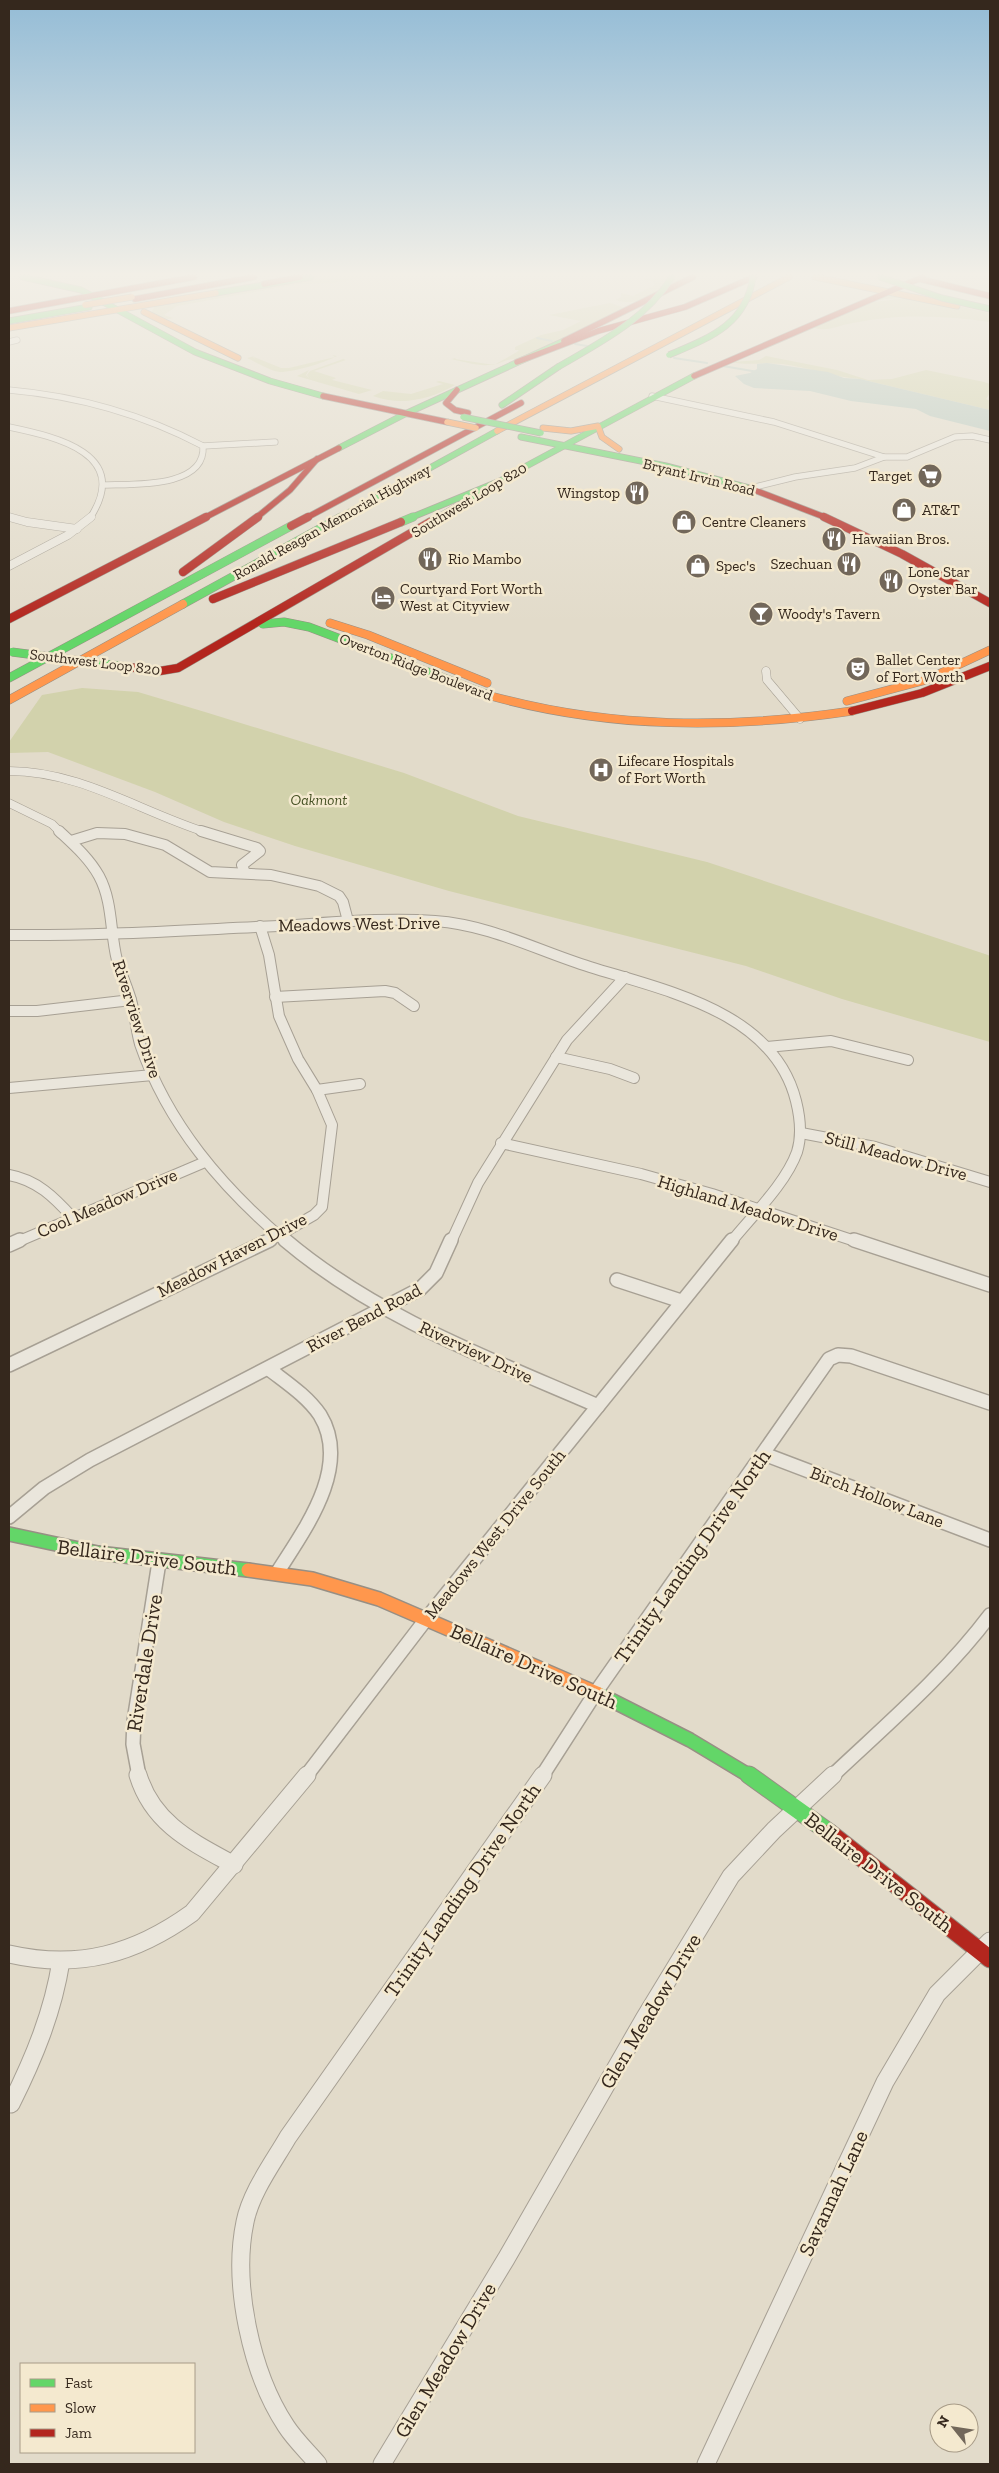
<svg xmlns="http://www.w3.org/2000/svg" width="999" height="2473" font-family="'Zilla Slab',serif">
<rect width="100%" height="100%" fill="#e2dbca"/>
<g fill="#d2d2ac">
<path d="M316 277H362L334 283 299 284 177 306 164 315 173 318C166 321 158 317 152 312L154 307 168 301Z"/>
<path d="M659 277H688C668 287 640 309 616 300L621 297V293L633 296 655 285 652 281 641 279Z"/>
<path d="M888 291 990 313V322C947 316 901 313 853 323 839 325 826 333 813 327L874 302 908 298 885 299 855 305Z"/>
<path d="M610 303 625 308 517 360C506 357 501 365 490 365 477 366 464 362 451 359L456 358 455 359 494 365 517 352 519 350H515V347L541 335 563 330 581 321 549 315Z"/>
<path d="M332 355 337 356C324 363 294 372 280 372 270 371 256 362 247 358L255 356 253 357 255 359 254 357 281 368H289L335 357Z"/>
<path d="M766 356 837 370 868 380 892 379 926 370 984 382 990 384V393L986 399 990 401V410L860 379C834 377 810 368 783 364 767 362 746 366 732 362L759 360Z"/>
<polygon points="343,359 346,360 314,371 336,378 332,380 372,390 359,394 297,376 309,370 306,375 309,378 307,375 310,371"/>
<path d="M439 381 455 385C429 400 401 406 373 396L383 391 411 394 443 384 436 382Z"/>
<polygon points="82,688 138,692 205,712 404,773 518,816 707,862 988,955 990,956 990,1042 842,999 746,966 449,891 295,846 224,822 155,792 48,752 9,753 9,742 42,695"/>
</g>
<polygon fill="#b6c7bc" points="767,363 828,372 844,378 860,379 990,410 990,431 930,416 916,409 851,401 810,391 754,388 744,384 735,376 750,373 757,369 757,364"/>
<g fill="none" stroke-linecap="round" stroke-linejoin="round">
<g stroke="#b6c7bc" stroke-width="2">
<polyline points="537,338 552,341"/>
<polyline points="575,344 587,346"/>
<polyline points="674,358 707,363"/>
<polyline points="723,366 758,372"/>
</g>
<defs>
<g id="street-far4">
<polyline points="9,342 17,340"/>
<path d="M9 390C77 396 142 414 203 446 206 488 134 484 105 485"/>
<polyline points="652,396 774,422 884,457"/>
<path d="M9 427C57 437 132 454 90 518"/>
<polyline points="203,446 275,442"/>
<polyline points="751,488 795,477 855,468 884,457 907,457 955,437 972,436 990,440"/>
<polyline points="9,517 13,518"/>
</g>
<g id="street-far3">
<polyline points="9,517 27,522 77,529"/>
<polyline points="9,566 68,535 91,517"/>
<polyline points="766,671 767,680 800,719"/>
<path d="M9 771C80 771 139 811 205 832"/>
<polyline points="9,803 52,824 60,832"/>
</g>
<g id="street-far2">
<path d="M59 831C74 845 89 858 99 876 113 902 110 933 117 960 121 974 127 986 131 1000 135 1014 136 1030 140 1044 168 1125 222 1187 286 1242"/>
<polyline points="201,831 257,848 260,851 242,865 245,873"/>
<polyline points="71,841 97,833 125,834 165,845 210,872 271,875 319,886 339,896 343,902 348,921"/>
<polyline points="260,926 269,955 279,1016 298,1059 317,1090 332,1125 322,1207 314,1215 267,1242"/>
<path d="M9 935C99 936 188 930 278 926 330 923 383 917 435 921 491 925 538 951 590 967 667 991 774 1012 796 1101 800 1117 802 1136 797 1152 786 1183 752 1216 731 1242"/>
<polyline points="275,997 385,991 395,993 414,1006"/>
<polyline points="9,1011 37,1011 131,1000"/>
<polyline points="767,1047 831,1041 908,1060"/>
<polyline points="556,1057 610,1069 634,1078"/>
<polyline points="9,1088 153,1075"/>
<polyline points="317,1090 360,1084"/>
<polyline points="801,1133 875,1147 990,1182"/>
<polyline points="501,1143 641,1174 712,1194 858,1242"/>
<path d="M9 1175C37 1180 54 1197 73 1218"/>
<polyline points="17,1242 205,1162"/>
<polyline points="451,1242 478,1183 567,1040 625,977"/>
</g>
<g id="street-far1">
<path d="M285 1240C376 1317 490 1359 598 1406"/>
<polyline points="854,1240 990,1285"/>
<polyline points="9,1245 20,1240"/>
<polyline points="617,1280 681,1301"/>
<polyline points="9,1365 270,1240"/>
<path d="M269 1369C287 1383 307 1396 320 1415 352 1467 304 1530 277 1573"/>
<polyline points="764,1454 990,1540"/>
<polyline points="9,1517 44,1488 90,1460 420,1289 436,1273 451,1240"/>
<polyline points="139,1776 133,1744 134,1721 159,1562"/>
<polyline points="306,1776 427,1618 732,1240"/>
<polyline points="542,1776 596,1692 829,1359 838,1355 851,1356 990,1403"/>
<path d="M832 1776C886 1725 945 1675 990 1615"/>
</g>
<g id="street">
<path d="M138 1775C153 1824 192 1842 234 1865"/>
<path d="M9 1954C79 1970 135 1954 192 1913L307 1775"/>
<path d="M11 2104C34 2058 53 2012 61 1961"/>
<path d="M318 2464C308 2452 295 2440 286 2426 251 2373 232 2284 245 2222 251 2192 273 2163 288 2137L543 1775"/>
<polyline points="382,2464 506,2259 644,2019 731,1876 774,1830 833,1775"/>
<polyline points="706,2464 885,2082 937,1994 990,1941"/>
</g>
<g id="fast-far3">
<polyline points="23,277 81,290 195,352 270,381 323,396"/>
<polyline points="216,293 311,277"/>
<polyline points="9,321 89,307"/>
<polyline points="502,405 558,367"/>
<polyline points="521,437 666,466 749,488"/>
<polyline points="339,448 405,414 564,341"/>
<polyline points="339,518 497,431"/>
<polyline points="410,518 500,481"/>
<polyline points="437,518 519,470 694,376"/>
</g>
<g id="fast-far2">
<polyline points="401,522 413,517"/>
<polyline points="430,522 439,517"/>
<polyline points="183,604 341,517"/>
<polyline points="263,624 284,622 309,627 491,696"/>
<polyline points="9,678 291,526"/>
</g>
<g id="fast-far1">
<polyline points="9,1534 98,1553 248,1570"/>
<polyline points="599,1694 690,1740 750,1776"/>
</g>
<polyline id="fast" points="749,1775 830,1833"/>
<g id="slow-far2">
<polyline points="815,277 957,306"/>
<polyline points="144,312 238,358"/>
<polyline points="9,328 216,293"/>
<polyline points="543,428 571,431 598,426 602,437 619,449"/>
<polyline points="497,431 789,277"/>
</g>
<g id="slow-far1">
<polyline points="330,623 368,635 487,683"/>
<path d="M491 696C610 729 730 729 852 711"/>
<polyline points="9,700 183,604"/>
<polyline points="847,701 926,680 990,650"/>
</g>
<polyline id="slow" points="248,1570 312,1579 379,1599 599,1694"/>
<g id="jam-far2">
<polyline points="920,279 990,296"/>
<polyline points="264,284 300,277"/>
<polyline points="135,299 254,277"/>
<polyline points="9,311 194,277"/>
<polyline points="564,341 693,277"/>
<polyline points="517,362 598,331 685,307 754,277"/>
<polyline points="694,376 923,277"/>
<polyline points="457,390 446,403 455,410 468,413"/>
<polyline points="323,396 447,422"/>
<polyline points="749,488 827,518"/>
<polyline points="204,518 339,448"/>
<polyline points="256,518 290,490 317,459"/>
<polyline points="306,518 521,403"/>
</g>
<g id="jam-far1">
<polyline points="824,517 902,554 990,603"/>
<polyline points="291,526 308,517"/>
<polyline points="183,572 258,517"/>
<polyline points="213,599 401,522"/>
<polyline points="9,619 206,517"/>
<polyline points="120,666 160,671 178,668 430,522"/>
<polyline points="852,711 922,693 990,666"/>
</g>
<polyline id="jam" points="830,1833 990,1959"/>
</defs>
<use href="#street-far4" stroke="#a7a094" stroke-width="7"/>
<use href="#street-far3" stroke="#a7a094" stroke-width="9"/>
<use href="#street-far2" stroke="#a7a094" stroke-width="12"/>
<use href="#street-far1" stroke="#a7a094" stroke-width="16"/>
<use href="#street" stroke="#a7a094" stroke-width="19"/>
<use href="#fast-far3" stroke="#978f84" stroke-width="7"/>
<use href="#fast-far2" stroke="#978f84" stroke-width="9"/>
<use href="#fast-far1" stroke="#978f84" stroke-width="16"/>
<use href="#fast" stroke="#978f84" stroke-width="19"/>
<use href="#slow-far2" stroke="#978f84" stroke-width="7"/>
<use href="#slow-far1" stroke="#978f84" stroke-width="9"/>
<use href="#slow" stroke="#978f84" stroke-width="16"/>
<use href="#jam-far2" stroke="#978f84" stroke-width="7"/>
<use href="#jam-far1" stroke="#978f84" stroke-width="9"/>
<use href="#jam" stroke="#978f84" stroke-width="19"/>
<use href="#street-far4" stroke="#eae6dc" stroke-width="5.5"/>
<use href="#street-far3" stroke="#eae6dc" stroke-width="8"/>
<use href="#street-far2" stroke="#eae6dc" stroke-width="10"/>
<use href="#street-far1" stroke="#eae6dc" stroke-width="13"/>
<use href="#street" stroke="#eae6dc" stroke-width="17"/>
<use href="#fast-far3" stroke="#63d668" stroke-width="5.5"/>
<use href="#fast-far2" stroke="#63d668" stroke-width="8"/>
<use href="#fast-far1" stroke="#63d668" stroke-width="13"/>
<use href="#fast" stroke="#63d668" stroke-width="17"/>
<use href="#slow-far2" stroke="#ff974d" stroke-width="5.5"/>
<use href="#slow-far1" stroke="#ff974d" stroke-width="8"/>
<use href="#slow" stroke="#ff974d" stroke-width="13"/>
<use href="#jam-far2" stroke="#b3261e" stroke-width="5.5"/>
<use href="#jam-far1" stroke="#b3261e" stroke-width="8"/>
<use href="#jam" stroke="#b3261e" stroke-width="17"/>
<defs>
<g id="fast-bridge-far1">
<polyline points="880,277 942,298 990,309"/>
<path d="M669 355C709 338 746 325 753 277"/>
<path d="M558 367C601 342 645 320 672 277"/>
<polyline points="463,417 541,433"/>
</g>
<polyline id="fast-bridge" points="12,652 120,666"/>
<g id="slow-bridge">
<polyline points="85,305 132,297"/>
<polyline points="447,422 476,428"/>
</g>
</defs>
<use href="#fast-bridge-far1" stroke="#978f84" stroke-width="7" stroke-linecap="butt"/>
<use href="#fast-bridge" stroke="#978f84" stroke-width="9" stroke-linecap="butt"/>
<use href="#slow-bridge" stroke="#978f84" stroke-width="7" stroke-linecap="butt"/>
<use href="#fast-bridge-far1" stroke="#63d668" stroke-width="5.5"/>
<use href="#fast-bridge" stroke="#63d668" stroke-width="8"/>
<use href="#slow-bridge" stroke="#ff974d" stroke-width="5.5"/>
</g>
<linearGradient id="sky" x2="0" y2="1"><stop stop-color="#94bcd6"/><stop offset="0.44" stop-color="#f2efe7"/><stop offset="1" stop-color="#f2efe7" stop-opacity="0"/></linearGradient>
<rect width="999" height="623" fill="url(#sky)"/>
<defs>
<symbol id="supermarket-disc" viewBox="-11 -11 22 22"><circle r="9.5" fill="#72675a" stroke="#f4e9cf"/><path d="M-6-5.5h2.5l.6 2H6L4.5 2H-2.5L-4.4-4H-6ZM-1.5 3.2a1.3 1.3 0 1 0 .1 0ZM3 3.2a1.3 1.3 0 1 0 .1 0Z" fill="#fff"/></symbol>
<symbol id="restaurant-disc" viewBox="-11 -11 22 22"><circle r="9.5" fill="#72675a" stroke="#f4e9cf"/><path d="M-5-6h1v4h1v-4h1v4h1v-4h1v5L-1.5 .5V6h-2V.5L-5-1ZM5-6V6H3V1.5H1.5Q1.5-4 5-6Z" fill="#fff"/></symbol>
<symbol id="shop-disc" viewBox="-11 -11 22 22"><circle r="9.5" fill="#72675a" stroke="#f4e9cf"/><path d="M-5-2.5h2.3a2.7 3.5 0 0 1 5.4 0H5L5.5 6h-11ZM-1.5-2.5h3a1.5 2.3 0 0 0-3 0Z" fill="#fff"/></symbol>
<symbol id="hotel-disc" viewBox="-11 -11 22 22"><circle r="9.5" fill="#72675a" stroke="#f4e9cf"/><path d="M-6-4.5h1.5V1H6V5H4.5V3h-9V5H-6ZM-4 0a1.8 1.8 0 1 1 3.6 0ZM.5 0V-2.5h3Q6-2.5 6 0Z" fill="#fff"/></symbol>
<symbol id="bar-disc" viewBox="-11 -11 22 22"><circle r="9.5" fill="#72675a" stroke="#f4e9cf"/><path d="M-6-5H6L.8 .8V4.5H3.5V6h-7V4.5H-.8V.8Z" fill="#fff"/></symbol>
<symbol id="theatre-disc" viewBox="-11 -11 22 22"><circle r="9.5" fill="#72675a" stroke="#f4e9cf"/><path d="M-5-5.5Q0-4 5-5.5V0Q5 5 0 6Q-5 5-5 0ZM-3.3-2.5H-1v1.5H-3.3ZM1-2.5H3.3v1.5H1ZM-2.8 1Q0 5.5 2.8 1Z" fill="#fff"/></symbol>
<symbol id="hospital-disc" viewBox="-11 -11 22 22"><circle r="9.5" fill="#72675a" stroke="#f4e9cf"/><path d="M-5-5h3v3.5h4V-5h3V5h-3V1.5h-4V5h-3Z" fill="#fff"/></symbol>
</defs>
<g fill-rule="evenodd">
<use href="#supermarket-disc" x="916" y="462" width="28" height="28"/>
<use href="#restaurant-disc" x="623" y="479" width="28" height="28"/>
<use href="#shop-disc" x="890" y="496" width="28" height="28"/>
<use href="#shop-disc" x="670" y="508" width="28" height="28"/>
<use href="#restaurant-disc" x="820" y="525" width="28" height="28"/>
<use href="#restaurant-disc" x="416" y="545" width="28" height="28"/>
<use href="#restaurant-disc" x="835" y="550" width="28" height="28"/>
<use href="#shop-disc" x="684" y="552" width="28" height="28"/>
<use href="#restaurant-disc" x="877" y="567" width="28" height="28"/>
<use href="#hotel-disc" x="369" y="584" width="28" height="28"/>
<use href="#bar-disc" x="747" y="600" width="28" height="28"/>
<use href="#theatre-disc" x="844" y="655" width="28" height="28"/>
<use href="#hospital-disc" x="587" y="756" width="28" height="28"/>
</g>
<g text-anchor="middle" dominant-baseline="central" stroke-width="5" stroke-linejoin="round" paint-order="stroke">
<g font-size="15" fill="#35281d" stroke="#f4e9cf" text-anchor="start">
<text x="912" y="476" text-anchor="end">Target</text>
<text x="620" y="493" text-anchor="end">Wingstop</text>
<text x="922" y="510">AT&amp;T</text>
<text x="702" y="522">Centre Cleaners</text>
<text x="852" y="539">Hawaiian Bros.</text>
<text x="448" y="559">Rio Mambo</text>
<text x="832" y="564" text-anchor="end">Szechuan</text>
<text x="716" y="566">Spec's</text>
<text x="908" y="572">Lone Star<tspan x="908" dy="17">Oyster Bar</tspan></text>
<text x="400" y="589">Courtyard Fort Worth<tspan x="400" dy="17">West at Cityview</tspan></text>
<text x="778" y="614">Woody's Tavern</text>
<text x="876" y="660">Ballet Center<tspan x="876" dy="17">of Fort Worth</tspan></text>
<text x="618" y="761">Lifecare Hospitals<tspan x="618" dy="17">of Fort Worth</tspan></text>
</g>
<g font-size="15" fill="#35281d" stroke="#f4e9cf">
<text transform="translate(699 477) rotate(14)">Bryant Irvin Road</text>
<text transform="translate(469 500) rotate(-31)">Southwest Loop 820</text>
<text transform="translate(332 522) rotate(-29)">Ronald Reagan Memorial Highway</text>
<text transform="translate(95 662) rotate(7)">Southwest Loop 820</text>
<text transform="translate(416 667) rotate(21)">Overton Ridge Boulevard</text>
</g>
<g font-size="15" font-style="italic" fill="#465124" stroke="#f4e9cf">
<text x="319" y="800">Oakmont</text>
</g>
<g font-size="18" fill="#35281d" stroke="#f4e9cf">
<text transform="translate(359 924) rotate(-1)">Meadows West Drive</text>
<text transform="translate(137 1019) rotate(72)">Riverview Drive</text>
<text transform="translate(896 1156) rotate(15)">Still Meadow Drive</text>
<text transform="translate(107 1203) rotate(-23)">Cool Meadow Drive</text>
<text transform="translate(748 1208) rotate(17)">Highland Meadow Drive</text>
<text transform="translate(232 1255) rotate(-27)">Meadow Haven Drive</text>
<text transform="translate(364 1318) rotate(-28)">River Bend Road</text>
<text transform="translate(476 1352) rotate(25)">Riverview Drive</text>
<text transform="translate(877 1497) rotate(21)">Birch Hollow Lane</text>
<text transform="translate(495 1534) rotate(-51)">Meadows West Drive South</text>
</g>
<g font-size="21" fill="#35281d" stroke="#f4e9cf">
<text transform="translate(692 1556) rotate(-55)">Trinity Landing Drive North</text>
<text transform="translate(147 1557) rotate(7)">Bellaire Drive South</text>
<text transform="translate(144 1663) rotate(-81)">Riverdale Drive</text>
<text transform="translate(534 1666) rotate(24)">Bellaire Drive South</text>
<text transform="translate(879 1872) rotate(38)">Bellaire Drive South</text>
<text transform="translate(462 1890) rotate(-55)">Trinity Landing Drive North</text>
<text transform="translate(650 2011) rotate(-59)">Glen Meadow Drive</text>
<text transform="translate(833 2193) rotate(-65)">Savannah Lane</text>
<text transform="translate(445 2360) rotate(-59)">Glen Meadow Drive</text>
</g>
</g>
<rect width="999" height="2473" fill="none" stroke="#35281d" stroke-width="20"/>
<rect x="20" y="2363" width="175" height="90" fill="#f4e9cf" stroke="#a89c88"/>
<rect x="30" y="2379" width="25" height="8" fill="#63d668" stroke="#a89c88"/>
<text x="65" y="2388" font-size="15" fill="#35281d">Fast</text>
<rect x="30" y="2404" width="25" height="8" fill="#ff974d" stroke="#a89c88"/>
<text x="65" y="2413" font-size="15" fill="#35281d">Slow</text>
<rect x="30" y="2429" width="25" height="8" fill="#b3261e" stroke="#a89c88"/>
<text x="65" y="2438" font-size="15" fill="#35281d">Jam</text>
<g transform="translate(954 2428) rotate(300)"><circle r="24" fill="#f4e9cf" stroke="#a89c88"/>
<path d="M0-4L9 19L0 12L-9 19Z" fill="#72675a"/>
<text y="-8" font-size="14" font-weight="bold" text-anchor="middle" fill="#35281d">N</text>
</g>
</svg>
